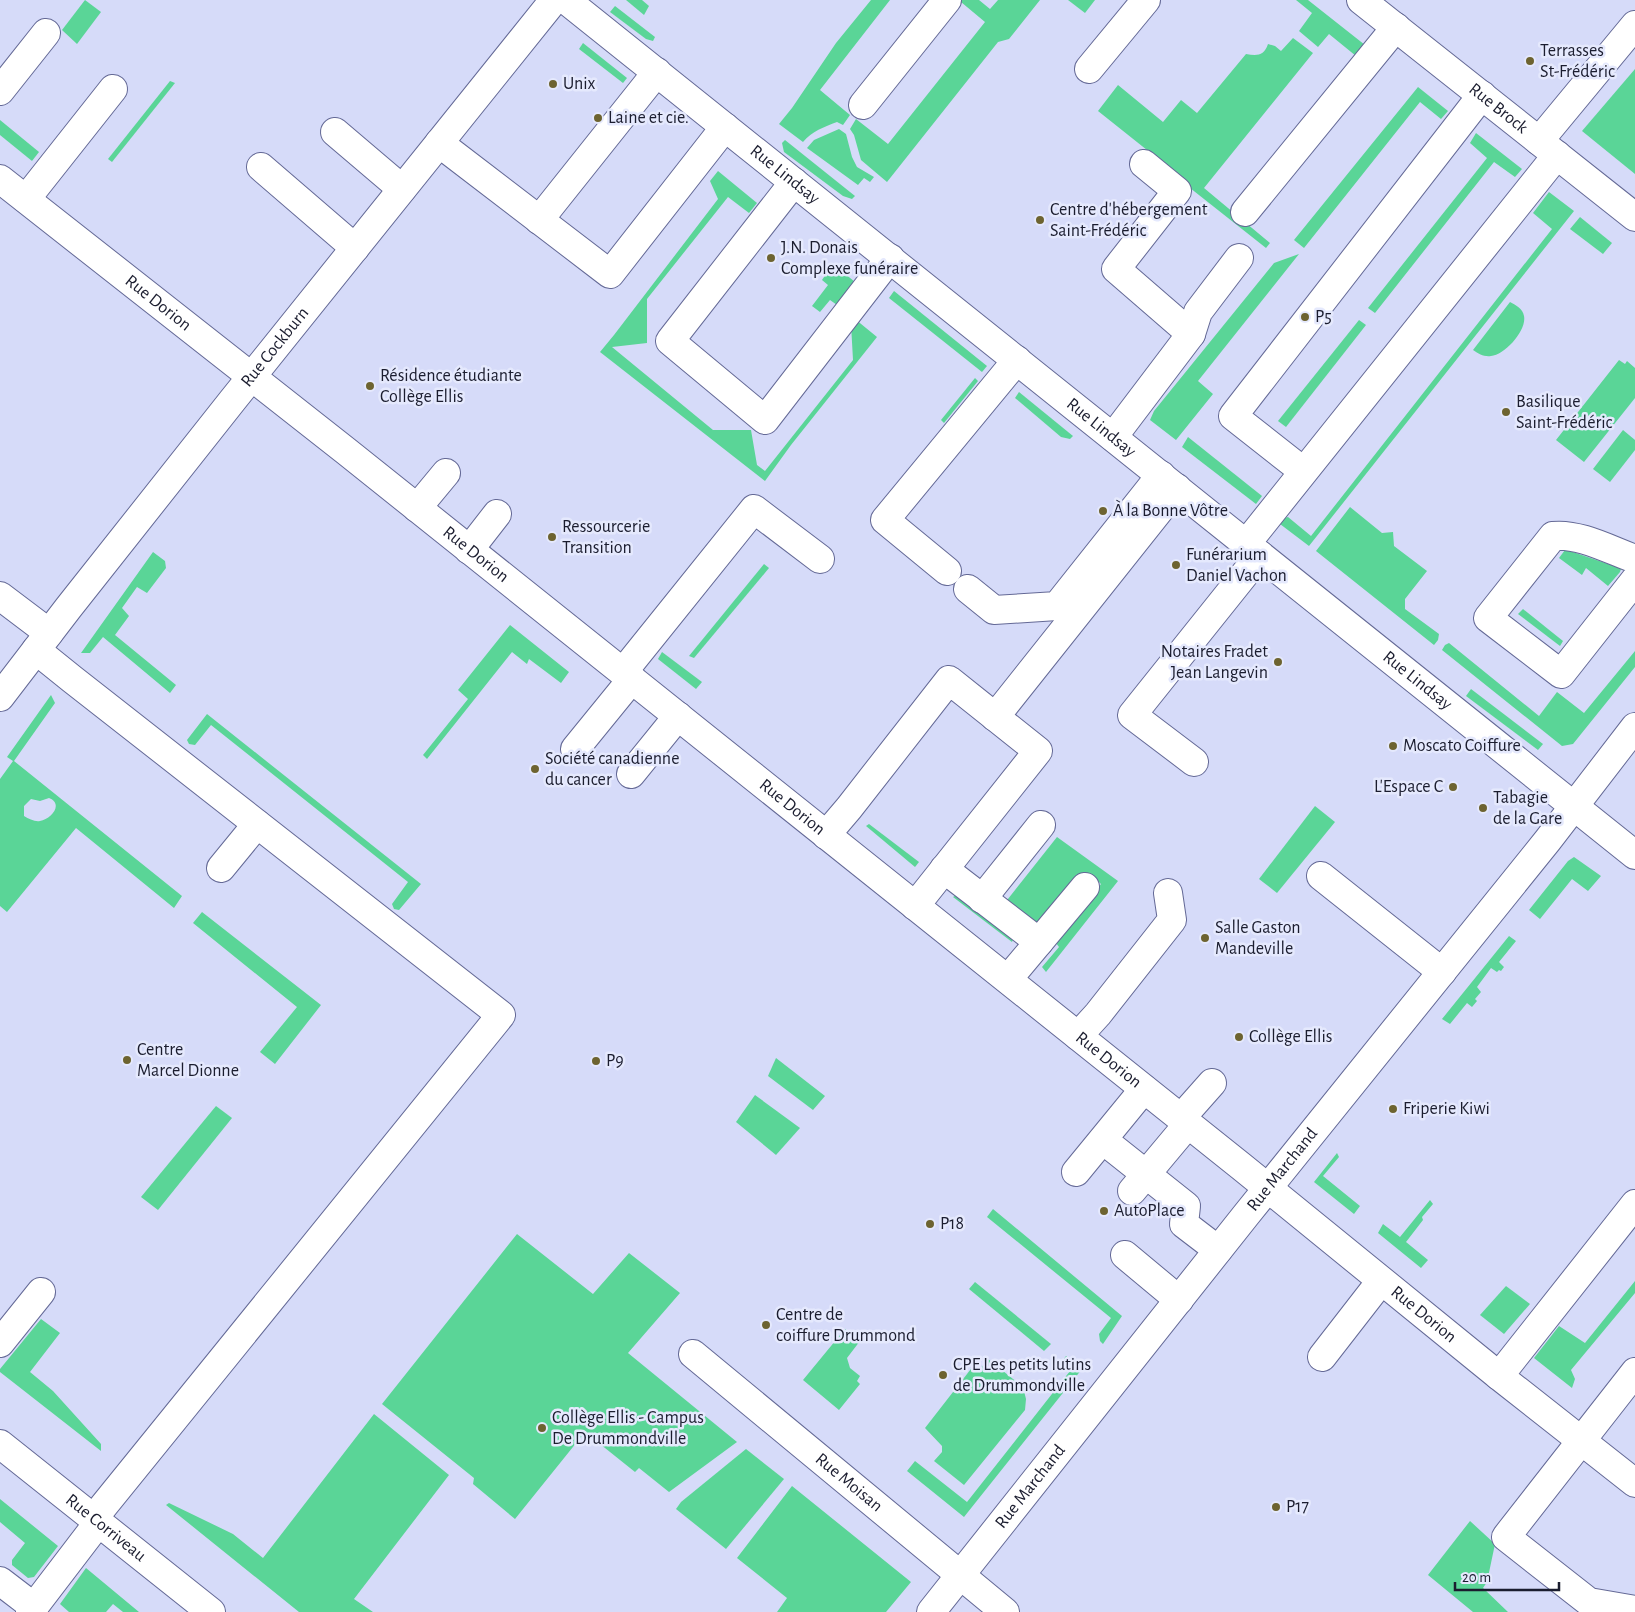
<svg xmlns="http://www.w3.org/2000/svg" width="1635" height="1612" font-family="'Alegreya Sans',sans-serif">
<rect width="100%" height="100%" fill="#d6dbf9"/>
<g fill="#5ad597" fill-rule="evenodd">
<polygon points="85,0 101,12 77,44 62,30"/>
<polygon points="626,0 642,0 649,6 644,15"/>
<path d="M871 0H890L820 90 850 115 843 125 837 122C824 127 812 131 803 142L779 124 792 108 836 43Z"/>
<polygon points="961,0 979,0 990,9 998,0 1040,0 1009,39 998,42 887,182 861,160 854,135 850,129 856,119 888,144 985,22 961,2"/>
<polygon points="1068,0 1095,0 1085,13"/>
<polygon points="1296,0 1308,0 1365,45 1356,56 1329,34 1318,47 1299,31 1312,13"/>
<polygon points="615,6 655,37 653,41 646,39 610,12"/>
<path d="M1293 38 1313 53 1204 188 1270 243 1266 248 1185 184 1152 154 1098 111 1118 85 1163 122 1181 100 1197 113 1246 54C1257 56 1264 56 1268 44L1275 46 1281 51Z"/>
<polygon points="583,43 627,78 623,83 579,49"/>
<polygon points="1635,69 1635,174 1582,131"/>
<polygon points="170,81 175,83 112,162 108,159"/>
<polygon points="1418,87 1448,111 1441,119 1420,102 1304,248 1294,240"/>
<polygon points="0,120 39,152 32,161 0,135"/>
<polygon points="839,129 846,134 852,157 857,167 874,177 870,182 864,178 858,185 807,148 814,140"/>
<polygon points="1476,133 1522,169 1515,177 1494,162 1375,313 1368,308 1487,158 1470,143"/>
<polygon points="785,140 855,196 852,199 843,196 784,152 782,143"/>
<polygon points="718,171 757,203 749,213 728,197 647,299 647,343 612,347 713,430 751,430 757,465 765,471 853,360 851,324 855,319 877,337 791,445 765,481 600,352 614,335 718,199 710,181"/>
<polygon points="1549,192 1574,211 1309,546 1280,524 1284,518 1288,517 1311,536 1552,229 1533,213"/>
<polygon points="1580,217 1612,243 1603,254 1570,229"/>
<polygon points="1299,254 1198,381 1213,394 1176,440 1150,420 1154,411 1274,263"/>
<polygon points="833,264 855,282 837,305 830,300 820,312 812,306 828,285 822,280"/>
<polygon points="894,291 987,366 982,372 889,298"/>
<path d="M1510 302C1516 305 1523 309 1524 316 1527 330 1505 355 1491 356 1484 357 1479 354 1473 350Z"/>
<polygon points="1359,320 1366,325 1286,427 1278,421"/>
<polygon points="1619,360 1625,364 1627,361 1635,368 1635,398 1584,462 1556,440"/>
<polygon points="975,378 978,381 944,423 941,420"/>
<polygon points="1019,392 1073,436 1070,439 1061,437 1015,398"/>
<polygon points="1623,430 1635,440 1635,450 1610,482 1593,469"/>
<polygon points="1188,437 1262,496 1256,504 1182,447"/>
<polygon points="1350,507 1382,533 1393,532 1394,546 1427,571 1405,599 1405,609 1439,634 1438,640 1434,645 1316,551"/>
<polygon points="1565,550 1567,550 1617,567 1621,569 1620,572 1608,586 1586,568 1582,575 1559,558"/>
<polygon points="153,552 165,561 166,568 147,593 137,587 122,608 129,616 115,635 176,685 170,693 103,637 90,653 81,653"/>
<polygon points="764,564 769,568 694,658 689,656"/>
<polygon points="1523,609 1563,641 1560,646 1518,614"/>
<polygon points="510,625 569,672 561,683 529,659 527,664 512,652 427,759 423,755 468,699 458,690"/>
<polygon points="1449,643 1539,716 1557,692 1584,713 1635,651 1635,667 1573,744 1562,746 1442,650 1445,645"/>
<polygon points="662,652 702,682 696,689 658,659"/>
<polygon points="1471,689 1543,744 1538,750 1466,696"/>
<path d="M51 695 55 703 14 761 182 896 174 908 76 828 7 912 0 906V779L13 761 7 757ZM49 798C64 804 51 819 40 821 35 822 29 819 24 816V806L31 799 40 801Z"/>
<polygon points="207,714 421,884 399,910 394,909 392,904 408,882 211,725 195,745 189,744 187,740"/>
<polygon points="1315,806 1335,822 1277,893 1259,879"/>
<polygon points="869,824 919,862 915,867 866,826"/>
<polygon points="1057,837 1118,881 1046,972 1042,967 1059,947 1056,943 1101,884 1092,875 1079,874 1037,928 1004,904"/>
<polygon points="1574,857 1601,876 1588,891 1572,879 1540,919 1529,910 1568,861"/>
<polygon points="958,894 1014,937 1012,942 953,897"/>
<polygon points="202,912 321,1005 275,1064 260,1052 297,1007 193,923"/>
<polygon points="1509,936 1516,941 1499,962 1504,967 1501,971 1499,970 1497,972 1491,968 1477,987 1481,992 1475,999 1477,1001 1472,1007 1467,1003 1450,1024 1442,1019"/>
<polygon points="776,1058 825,1096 813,1110 768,1076"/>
<polygon points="755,1095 800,1128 776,1155 736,1122"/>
<polygon points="216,1106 232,1118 158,1210 141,1197"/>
<polygon points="1337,1153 1339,1157 1323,1176 1360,1206 1354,1214 1314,1182"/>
<polygon points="1430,1200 1433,1204 1422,1217 1423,1220 1406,1242 1428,1260 1421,1268 1378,1233 1383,1224 1400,1237"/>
<polygon points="993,1209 1122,1316 1103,1344 1100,1341 1099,1334 1111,1318 987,1217"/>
<polygon points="517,1234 593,1294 629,1253 680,1293 628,1353 737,1442 669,1492 639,1468 635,1472 585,1432 515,1519 473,1484 474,1478 382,1404"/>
<polygon points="1635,1281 1635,1293 1571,1370 1575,1379 1572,1388 1534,1358 1559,1326 1585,1343"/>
<polygon points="975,1282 1051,1344 1044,1351 969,1289"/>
<polygon points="1506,1286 1530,1304 1504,1334 1480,1315"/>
<polygon points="41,1319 60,1333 30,1372 53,1391 101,1444 101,1451 0,1372 0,1369"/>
<polygon points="845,1329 860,1341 847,1358 850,1368 860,1376 857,1381 860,1384 839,1410 803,1380"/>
<polygon points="1066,1356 1082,1369 964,1517 907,1471 915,1461 967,1502 1070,1371 1061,1363"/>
<polygon points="988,1359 1023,1387 1026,1399 1025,1410 964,1485 934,1461 942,1452 942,1446 925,1428 974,1365 980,1369"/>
<polygon points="374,1414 449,1475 354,1599 373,1612 299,1612 166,1505 169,1503 233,1534 263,1558"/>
<polygon points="746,1449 784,1479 726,1549 676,1509 681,1502"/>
<polygon points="792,1486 911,1582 886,1612 777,1612 787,1598 737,1558"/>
<polygon points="0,1499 58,1546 34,1577 28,1578 12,1565 12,1560 25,1543 0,1522"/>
<polygon points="1470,1521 1495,1544 1487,1582 1483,1588 1508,1612 1473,1612 1428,1575"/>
<polygon points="86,1568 139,1612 123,1612 113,1604 106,1612 69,1612 60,1604"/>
</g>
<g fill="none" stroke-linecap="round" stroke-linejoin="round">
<defs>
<g id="minor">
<path id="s1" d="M566 0 1635 855"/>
<path id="s2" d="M1361 0 1635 217"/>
<polyline points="1089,69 1146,0"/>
<polyline points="0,91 46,33"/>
<polyline points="863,105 947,0"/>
<polyline points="335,132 402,189"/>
<polyline points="1539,141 1635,25"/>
<polyline points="439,143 610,274 725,127"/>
<polyline points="1144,164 1177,191 1116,269 1191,334"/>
<polyline points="261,167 355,248"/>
<path id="s3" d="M0 179 346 451 1242 1167 1499 1376 1635 1483"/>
<polyline points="794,182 670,341 765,420 890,258"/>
<polyline points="26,199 113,89"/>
<polyline points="1245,212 1396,27"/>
<polyline points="539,220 657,72"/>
<polyline points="1113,437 1191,334 1198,312 1239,258"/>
<polyline points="1303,471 1233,416 1482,95"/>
<polyline points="417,508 446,473"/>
<polyline points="1246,544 1557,155"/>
<polyline points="469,550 497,514"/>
<path d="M1635 559C1610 550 1579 533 1553 536L1488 618 1561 674 1635 580"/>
<polyline points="947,571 885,520 1017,360"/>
<polyline points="968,589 994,610 1057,606 1161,475"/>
<polyline points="0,596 49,633"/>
<polyline points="36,650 72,679 501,1015 93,1519"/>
<polyline points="623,672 754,509 820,559"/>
<path id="s4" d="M0 697 69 607 232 401 554 0"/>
<polyline points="995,717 1177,488"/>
<polyline points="575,749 632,679"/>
<polyline points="1194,762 1132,715 1260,555"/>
<polyline points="631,774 678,716"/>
<polyline points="826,835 849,808 949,680 1038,751 915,906"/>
<polyline points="221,868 257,824"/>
<polyline points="944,869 1039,942"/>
<polyline points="1321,876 1442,972"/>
<polyline points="982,899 1041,825"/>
<polyline points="1008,979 1085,887"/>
<polyline points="1078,1036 1098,1014 1172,920 1168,893"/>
<polyline points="1181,1118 1212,1083"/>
<polyline points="1103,1140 1186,1206 1184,1224 1218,1250"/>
<polyline points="1076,1172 1144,1089"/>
<polyline points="1132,1191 1188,1124"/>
<polyline points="1125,1255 1179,1300"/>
<polyline points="0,1343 41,1292"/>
<path id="s5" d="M693 1354 1005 1612"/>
<polyline points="1322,1357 1381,1281"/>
<polyline points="1635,1372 1506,1537 1589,1602 1635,1610"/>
<polyline points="1499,1376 1635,1204"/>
<path id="s6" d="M0 1444 211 1612"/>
<polyline points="0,1581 34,1607"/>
<polyline points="30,1612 98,1523"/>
<path id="s7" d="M931 1612 1246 1215 1548 840 1635 727"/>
</g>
</defs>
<use href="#minor" stroke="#646996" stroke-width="30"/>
<use href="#minor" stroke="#fff" stroke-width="28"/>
</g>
<g fill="#6d6330" stroke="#e5e9fd" stroke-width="2">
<circle cx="1530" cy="61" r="5"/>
<circle cx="553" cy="84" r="5"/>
<circle cx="598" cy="118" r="5"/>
<circle cx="1040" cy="220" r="5"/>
<circle cx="771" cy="258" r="5"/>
<circle cx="1305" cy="317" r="5"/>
<circle cx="370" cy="386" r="5"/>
<circle cx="1506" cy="412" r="5"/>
<circle cx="1103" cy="511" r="5"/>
<circle cx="552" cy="537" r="5"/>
<circle cx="1176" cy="565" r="5"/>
<circle cx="1278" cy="662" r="5"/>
<circle cx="1393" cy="746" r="5"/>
<circle cx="535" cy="769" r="5"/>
<circle cx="1453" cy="787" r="5"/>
<circle cx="1483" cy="808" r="5"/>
<circle cx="1205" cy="938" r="5"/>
<circle cx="1239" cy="1037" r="5"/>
<circle cx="127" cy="1060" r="5"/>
<circle cx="596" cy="1061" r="5"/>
<circle cx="1393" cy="1109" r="5"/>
<circle cx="1104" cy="1211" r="5"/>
<circle cx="930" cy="1224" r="5"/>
<circle cx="766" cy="1325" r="5"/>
<circle cx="943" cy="1375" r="5"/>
<circle cx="542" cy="1428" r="5"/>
<circle cx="1276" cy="1507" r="5"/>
</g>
<g text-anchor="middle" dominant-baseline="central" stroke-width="5" stroke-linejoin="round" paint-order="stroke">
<g font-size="18" fill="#1b1d2f" stroke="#e5e9fd" text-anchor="start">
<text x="1540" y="51">Terrasses<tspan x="1540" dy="21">St-Frédéric</tspan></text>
<text x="563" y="84">Unix</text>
<text x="608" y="118">Laine et cie.</text>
<text x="1050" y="210">Centre d'hébergement<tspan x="1050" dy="21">Saint-Frédéric</tspan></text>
<text x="781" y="248">J.N. Donais<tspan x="781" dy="21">Complexe funéraire</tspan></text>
<text x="1315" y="317">P5</text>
<text x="380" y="376">Résidence étudiante<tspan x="380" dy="21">Collège Ellis</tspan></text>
<text x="1516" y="402">Basilique<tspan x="1516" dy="21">Saint-Frédéric</tspan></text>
<text x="1113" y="511">À la Bonne Vôtre</text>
<text x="562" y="527">Ressourcerie<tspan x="562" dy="21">Transition</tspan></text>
<text x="1186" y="555">Funérarium<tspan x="1186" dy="21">Daniel Vachon</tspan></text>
<text x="1268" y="652" text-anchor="end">Notaires Fradet<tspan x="1268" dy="21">Jean Langevin</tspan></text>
<text x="1403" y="746">Moscato Coiffure</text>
<text x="545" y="759">Société canadienne<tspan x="545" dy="21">du cancer</tspan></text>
<text x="1443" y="787" text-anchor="end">L'Espace C</text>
<text x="1493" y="798">Tabagie<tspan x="1493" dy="21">de la Gare</tspan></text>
<text x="1215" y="928">Salle Gaston<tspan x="1215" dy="21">Mandeville</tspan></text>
<text x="1249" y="1037">Collège Ellis</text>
<text x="137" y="1050">Centre<tspan x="137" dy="21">Marcel Dionne</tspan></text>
<text x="606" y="1061">P9</text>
<text x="1403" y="1109">Friperie Kiwi</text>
<text x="1114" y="1211">AutoPlace</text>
<text x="940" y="1224">P18</text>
<text x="776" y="1315">Centre de<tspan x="776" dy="21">coiffure Drummond</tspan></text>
<text x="953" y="1365">CPE Les petits lutins<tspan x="953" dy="21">de Drummondville</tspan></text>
<text x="552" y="1418">Collège Ellis - Campus<tspan x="552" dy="21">De Drummondville</tspan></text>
<text x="1286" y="1507">P17</text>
</g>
<g font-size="18" fill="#1b1d2f" stroke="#e5e9fd">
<text stroke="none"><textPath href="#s2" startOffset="175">Rue Brock</textPath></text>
<text stroke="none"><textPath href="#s1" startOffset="280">Rue Lindsay</textPath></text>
<text stroke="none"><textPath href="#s3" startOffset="201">Rue Dorion</textPath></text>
<text stroke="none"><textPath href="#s4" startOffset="445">Rue Cockburn</textPath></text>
<text stroke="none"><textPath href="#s1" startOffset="685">Rue Lindsay</textPath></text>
<text stroke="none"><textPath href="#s3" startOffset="606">Rue Dorion</textPath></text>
<text stroke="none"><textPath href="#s1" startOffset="1090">Rue Lindsay</textPath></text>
<text stroke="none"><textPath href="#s3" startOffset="1011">Rue Dorion</textPath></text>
<text stroke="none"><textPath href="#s3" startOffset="1416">Rue Dorion</textPath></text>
<text stroke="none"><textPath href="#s7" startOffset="565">Rue Marchand</textPath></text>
<text stroke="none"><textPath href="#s3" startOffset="1821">Rue Dorion</textPath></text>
<text stroke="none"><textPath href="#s5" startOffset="202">Rue Moisan</textPath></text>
<text stroke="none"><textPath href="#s7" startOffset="160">Rue Marchand</textPath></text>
<text stroke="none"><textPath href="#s6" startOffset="135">Rue Corriveau</textPath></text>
</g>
</g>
<path d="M1455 1582v8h104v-8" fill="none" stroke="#1b1d2f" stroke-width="2.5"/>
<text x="1462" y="1582" font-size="15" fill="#1b1d2f" stroke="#e5e9fd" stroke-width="4" paint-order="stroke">20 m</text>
</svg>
